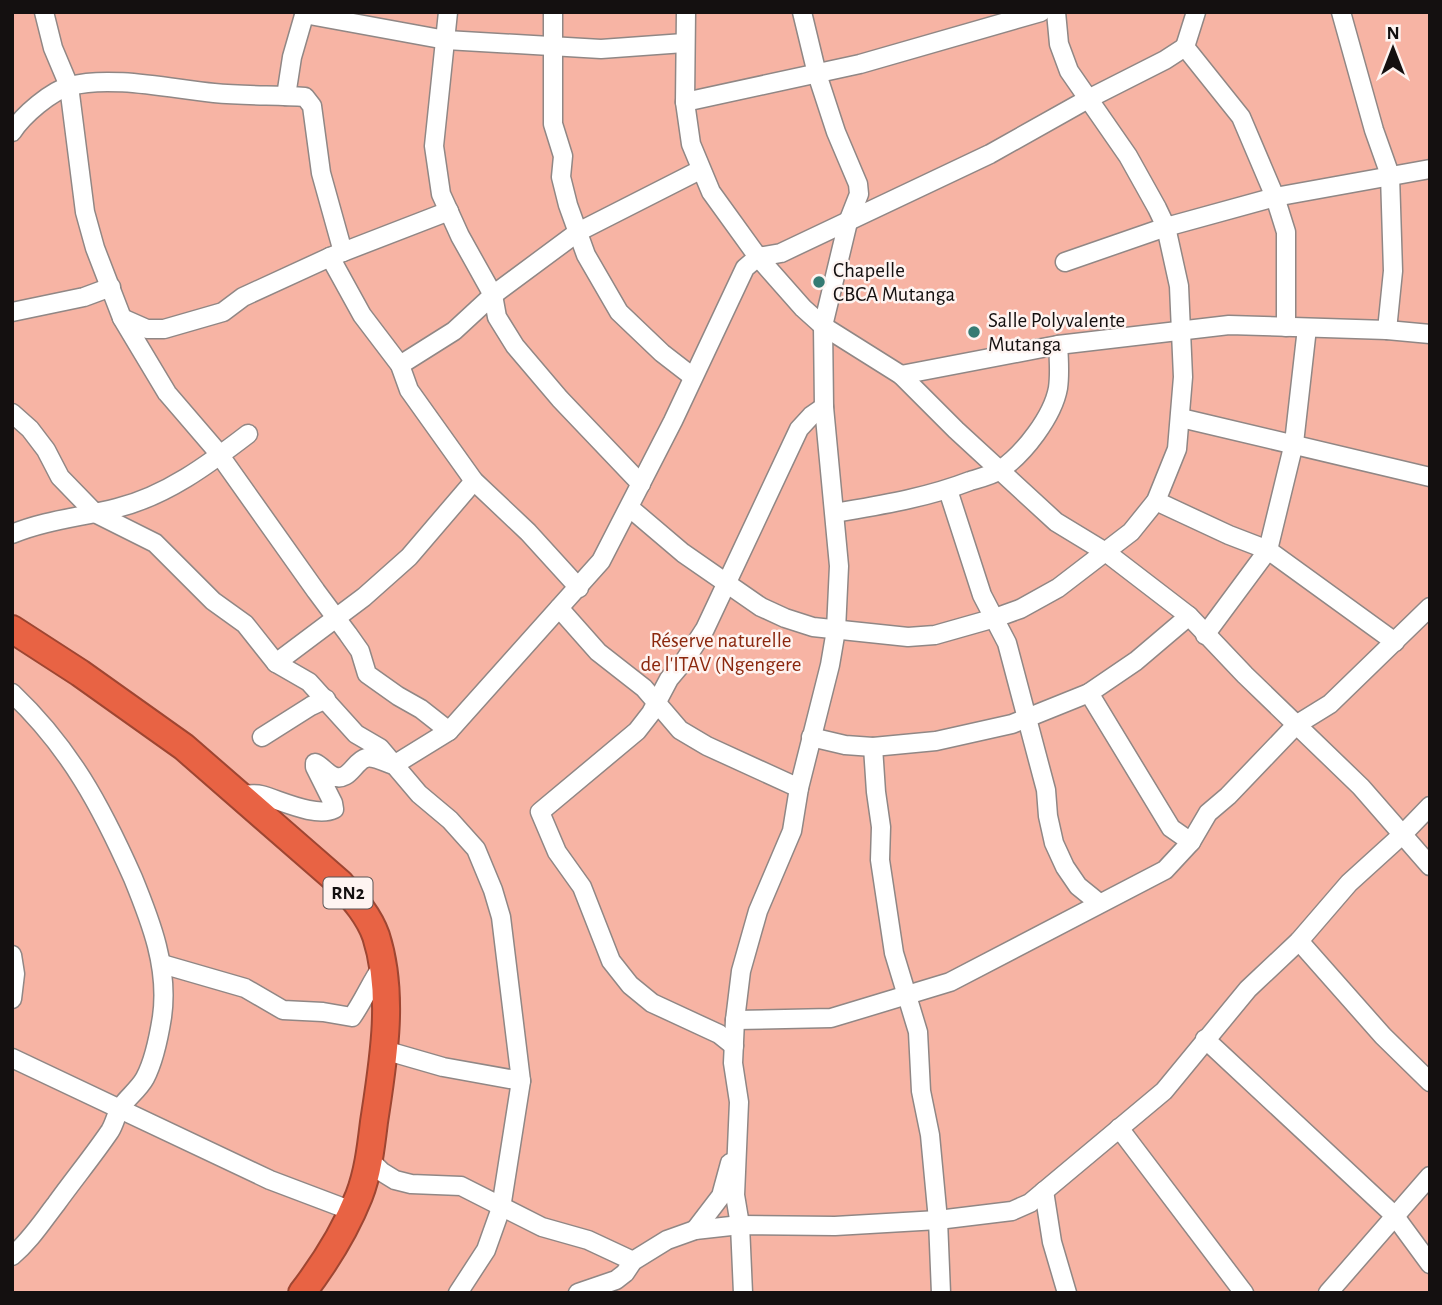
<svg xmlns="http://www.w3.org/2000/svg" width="1442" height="1305" font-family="'Alegreya Sans',sans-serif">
<rect width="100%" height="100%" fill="#fef4f1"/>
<rect fill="#f7b4a4" x="12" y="12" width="1418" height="1281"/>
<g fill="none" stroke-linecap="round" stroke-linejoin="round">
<defs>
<g id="minor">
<polyline points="44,12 53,48 69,86 85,212 95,248 122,318 167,393 216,450 316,591 348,634 360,651 367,674 398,696 421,709 449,731"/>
<polyline points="448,12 434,146 441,194 460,236 493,295 497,317 515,346 560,399 641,484"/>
<polyline points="553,12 553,124 563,156 561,177 568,205 586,255 619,312 662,353 693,377"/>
<polyline points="686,12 685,102 691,144 711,192 758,257 803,308 823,326 901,375 956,430 1056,522 1107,553 1189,616 1245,675 1361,787 1430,866"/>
<polyline points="1196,12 1185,47 1241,117 1275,197 1286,232 1286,327"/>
<polyline points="1341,12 1374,130 1390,175 1393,271 1387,330"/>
<polyline points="304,14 446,40 601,49 684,43"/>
<polyline points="286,96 292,57 305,12"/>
<polyline points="685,102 860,64 1041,12"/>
<path d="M12 132C23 115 51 91 70 86 111 75 172 89 214 93 245 96 275 95 305 97L312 106 321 173 343 252"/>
<polyline points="330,257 362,315 400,365 409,390 474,481 528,532 579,588"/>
<polyline points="1065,262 1166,227 1275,197 1430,169"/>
<polyline points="12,312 84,297 111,287"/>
<polyline points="122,318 147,329 164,329 223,312 243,297 330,257 449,211"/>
<polyline points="400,365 454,331 493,295 578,232 700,170"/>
<polyline points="901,375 1058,345 1229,325 1387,330 1430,334"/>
<polyline points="12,413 30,429 46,450 60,477 95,513 155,543 213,601 245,624 276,663 309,682 356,734 380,748 419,794 450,820 476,849 493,890 501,917 521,1081 501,1208 486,1250 458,1293"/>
<polyline points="1181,418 1430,477"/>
<polyline points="948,490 982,595 1007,643 1046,790 1048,816 1054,843 1065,867 1078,886 1099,903"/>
<polyline points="1156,501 1229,535 1268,550 1395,642"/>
<polyline points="630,508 683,553 761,607 785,618 813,627 908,637 935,635 995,618 1020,609 1058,588 1131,532 1156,501 1177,449 1183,377 1179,286 1166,227 1157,208 1128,156 1069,71 1059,44 1056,12"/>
<path d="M835 513C881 505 926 498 970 481 980 478 992 475 1000 470 1024 454 1053 416 1058 388 1060 374 1059 359 1058 345"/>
<path d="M12 534C46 520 82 517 117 508 166 496 209 464 248 434"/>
<polyline points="559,608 598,652 644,688 680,730 707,746 799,788"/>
<polyline points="1205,635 1268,550 1294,443 1307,328"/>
<polyline points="276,663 364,597 409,557 474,481"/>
<path d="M12 693C70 748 101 806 133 878 151 922 169 968 162 1017 159 1036 154 1061 145 1078 139 1089 128 1097 121 1107 116 1114 115 1123 110 1131 93 1156 74 1179 56 1204 42 1222 30 1241 12 1256"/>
<polyline points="1089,693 1171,828 1191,842"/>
<polyline points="262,737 311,706 326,699"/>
<polyline points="811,737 845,745 873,747 936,741 1012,724 1089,693 1136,661 1189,616"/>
<polyline points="873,747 876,792 881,827 880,860 894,953 918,1032 921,1091 930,1135 938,1220 941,1293"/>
<path d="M238 795C246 795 254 793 261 795 280 800 316 818 334 809L333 803 315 767V763C322 766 326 773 333 776 349 783 354 761 366 758 373 756 387 763 394 765L449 731 601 561 673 421 745 268 758 257 781 253 990 154 1088 99 1165 60 1185 47"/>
<polyline points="1299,941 1383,1036 1430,1082"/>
<polyline points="12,955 15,974 12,999"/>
<path d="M162 964 245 988 283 1010 323 1012 352 1017C364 1000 371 982 383 965"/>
<polyline points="735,1020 831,1018 950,982 1165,870 1191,842 1208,813 1228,796 1296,725 1330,704 1430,607"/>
<polyline points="1205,1039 1394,1215 1430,1264"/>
<polyline points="734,1046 719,1034 652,1003 630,985 611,961 582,887 557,852 540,812 637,731 651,713 669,679 685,660 705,629 799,429 811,416 824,407"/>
<polyline points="384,1050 443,1067 521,1081"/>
<polyline points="12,1058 270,1180 352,1211"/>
<polyline points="1119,1128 1244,1293"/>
<polyline points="368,1158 382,1172 395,1180 411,1184 461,1186 542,1227 588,1240 633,1261"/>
<polyline points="1044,1191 1052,1242 1067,1293"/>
<polyline points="695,1230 721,1196 730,1163"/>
<polyline points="578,1293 616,1280 625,1273 633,1261 667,1240 695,1230 740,1225 835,1226 938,1220 1012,1211 1030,1203 1164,1091 1248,989 1299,941 1349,883 1403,834 1430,806"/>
<polyline points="743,1293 740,1225 735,1195 739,1102 733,1063 735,1020 741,971 758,911 792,831 799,788 830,665 836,630 839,566 824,407 823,326 848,222 859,194 858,184 836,132 817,74 802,12"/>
<polyline points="1328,1293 1430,1176"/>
</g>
<path id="highway" d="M12 629 80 673 184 747 340 883C354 899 369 916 376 936 395 995 383 1063 374 1122 371 1147 368 1173 359 1196 345 1231 325 1263 302 1293"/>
</defs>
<use href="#minor" stroke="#908785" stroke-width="21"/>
<use href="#highway" stroke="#9e4632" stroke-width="30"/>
<use href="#minor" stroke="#fff" stroke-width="18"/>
<use href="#highway" stroke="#e86344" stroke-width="26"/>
</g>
<g fill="#357b73" stroke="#fef4f1" stroke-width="2.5">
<circle cx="819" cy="282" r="7"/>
<circle cx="974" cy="332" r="7"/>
</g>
<g text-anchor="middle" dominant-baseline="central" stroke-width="5" stroke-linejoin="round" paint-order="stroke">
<rect fill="#fef4f1" stroke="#5a5454" stroke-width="2" x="323.5" y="877.5" width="49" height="31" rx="5"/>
<g font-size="19" font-weight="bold" fill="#141010">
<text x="348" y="893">RN2</text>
</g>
<g font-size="21" fill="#141010" stroke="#fef4f1" text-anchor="start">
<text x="833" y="270">Chapelle<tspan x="833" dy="24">CBCA Mutanga</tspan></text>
<text x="988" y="320">Salle Polyvalente<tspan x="988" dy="24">Mutanga</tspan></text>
</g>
<g font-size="21" fill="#8b270d" stroke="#fef4f1">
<text x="721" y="640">Réserve naturelle<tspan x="721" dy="24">de l'ITAV (Ngengere</tspan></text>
</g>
</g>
<rect width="1442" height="1305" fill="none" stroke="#141010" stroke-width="28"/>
<g transform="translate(1393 49)" stroke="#fef4f1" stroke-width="5" paint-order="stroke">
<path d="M0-5L12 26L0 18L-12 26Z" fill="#141010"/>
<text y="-10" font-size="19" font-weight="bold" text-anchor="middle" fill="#141010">N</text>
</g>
</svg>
